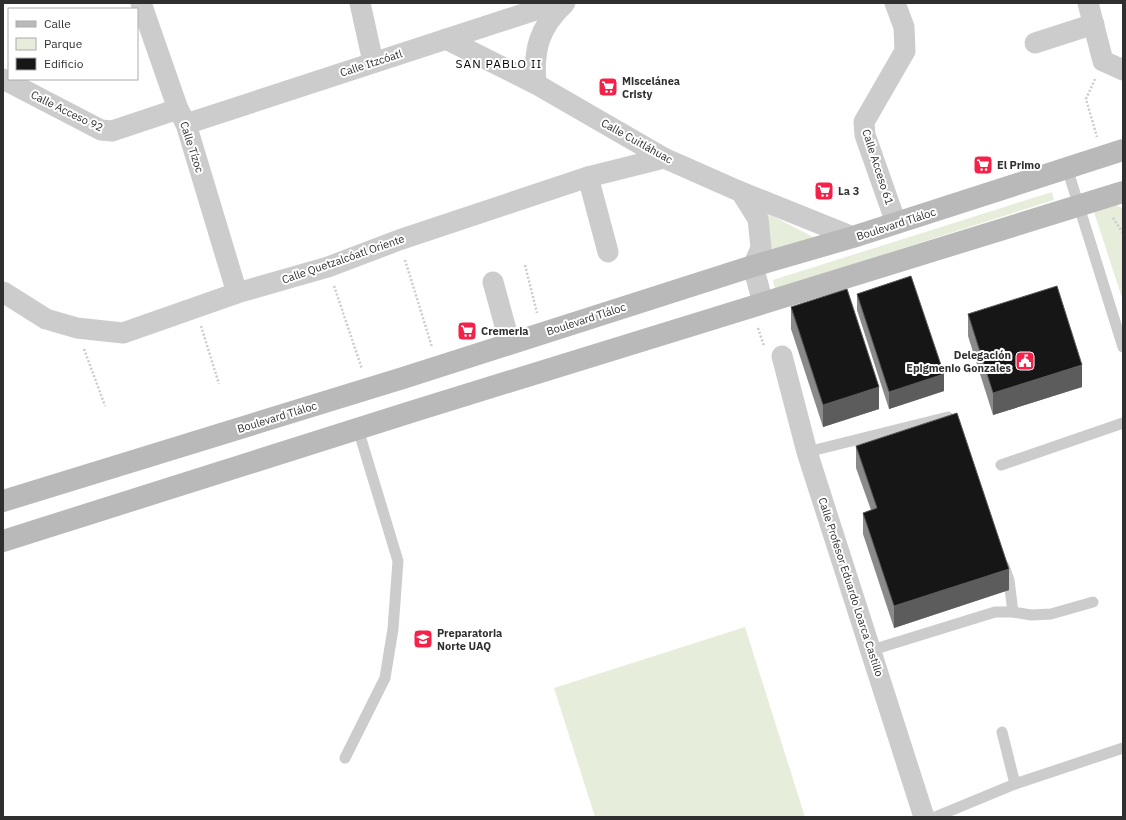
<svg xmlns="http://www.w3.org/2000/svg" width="1126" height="820" font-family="'IBM Plex Sans',sans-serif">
<rect width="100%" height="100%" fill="#fff"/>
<g fill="#e7eddb">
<polygon points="1052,192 1054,200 775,289 773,280"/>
<polygon points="1102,200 1123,208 1123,301 1094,212"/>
<polygon points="763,211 815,238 764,253"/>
<polygon points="745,627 805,817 595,817 554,688"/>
</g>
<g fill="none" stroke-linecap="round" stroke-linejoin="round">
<g stroke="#ccc" stroke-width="2.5" stroke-dasharray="2 2" stroke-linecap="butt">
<polyline points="1095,79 1086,99 1097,137"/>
<polyline points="1113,218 1123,233"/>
<polyline points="405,260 432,347"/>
<polyline points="525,265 537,313"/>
<polyline points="334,286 362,369"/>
<polyline points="201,326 219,384"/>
<polyline points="758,328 764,346"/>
<polyline points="84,349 105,406"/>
</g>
<g stroke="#ccc" stroke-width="11">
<polyline points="1067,168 1123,347"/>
<polyline points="807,452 948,417"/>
<polyline points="1001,465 1123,423"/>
<polyline points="1004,566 1009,580 1013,612"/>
<polyline points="872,650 995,612 1013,612 1031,615 1051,614 1093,602"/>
<polyline points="1002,732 1015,784"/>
<polyline points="345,758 385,678 393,629 398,561 358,429"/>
<polyline points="935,817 1015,784 1123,748"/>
</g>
<g stroke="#ccc" stroke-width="21">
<polyline points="141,3 178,109 186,124 237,293"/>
<polyline points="360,3 373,62"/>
<polyline points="895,3 904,27 905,51 864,122 865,135 896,223"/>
<polyline points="1088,3 1103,61 1123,70"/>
<polyline points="446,39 536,84 664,158 741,192 853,237"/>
<polyline points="1035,43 1094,24"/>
<polyline points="3,79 101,130 112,131 178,109"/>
<path d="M536 84C533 50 539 27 565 3"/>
<polyline points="186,124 557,3"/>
<polyline points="588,177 608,252"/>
<polyline points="741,192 758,219 761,248 753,266 763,303"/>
<polyline points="493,282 510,344"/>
<polyline points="3,292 46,319 77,328 123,333 237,293 328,267 399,240 588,177 664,158"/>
<polyline points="782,356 807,452 924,817"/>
</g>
<g stroke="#b9b9b9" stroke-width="22">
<polyline points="3,501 403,378 753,266 853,237 1123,150"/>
<polyline points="3,541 414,411 1123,192"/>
</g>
</g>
<g fill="#8a8a8a">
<polygon points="857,294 944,391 889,409 857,310"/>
<polygon points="791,307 879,409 823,427 791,329"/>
<polygon points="968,314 1082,387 993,415 968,336"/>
<polygon points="856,446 1009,590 894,628 863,534 863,513 871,510 856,468"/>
</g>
<g fill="#5c5c5c">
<polygon points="1082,365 1082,387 993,415 993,393"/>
<polygon points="944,374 944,391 889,409 889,392"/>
<polygon points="879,387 879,409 823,427 823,405"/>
<polygon points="1009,569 1009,590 894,628 894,606"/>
</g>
<g fill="#161616" stroke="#5c5c5c">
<polygon points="911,276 944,374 889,392 857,294"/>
<polygon points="1057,286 1082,365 993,393 968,314"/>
<polygon points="847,289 879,387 823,405 791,307"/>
<polygon points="957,413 1009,569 894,606 863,513 877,508 856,446"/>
</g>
<defs>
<symbol id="supermarket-square" viewBox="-11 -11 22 22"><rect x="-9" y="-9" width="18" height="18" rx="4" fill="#f62148" stroke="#fff"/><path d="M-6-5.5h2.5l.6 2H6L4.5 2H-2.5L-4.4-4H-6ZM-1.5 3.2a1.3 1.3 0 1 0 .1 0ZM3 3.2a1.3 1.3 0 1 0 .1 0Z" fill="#fff"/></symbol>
<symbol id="civic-square" viewBox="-11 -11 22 22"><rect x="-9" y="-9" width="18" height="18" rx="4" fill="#f62148" stroke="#fff"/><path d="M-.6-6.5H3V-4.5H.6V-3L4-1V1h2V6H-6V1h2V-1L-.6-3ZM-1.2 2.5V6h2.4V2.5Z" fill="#fff"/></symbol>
<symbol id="university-square" viewBox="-11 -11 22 22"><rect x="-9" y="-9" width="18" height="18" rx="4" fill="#f62148" stroke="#fff"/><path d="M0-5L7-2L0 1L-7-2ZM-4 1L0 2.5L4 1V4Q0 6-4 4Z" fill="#fff"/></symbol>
</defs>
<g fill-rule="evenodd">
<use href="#supermarket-square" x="597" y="76" width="22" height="22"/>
<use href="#supermarket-square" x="972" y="154" width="22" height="22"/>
<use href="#supermarket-square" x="813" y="180" width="22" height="22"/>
<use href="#supermarket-square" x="456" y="320" width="22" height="22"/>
<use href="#civic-square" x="1014" y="350" width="22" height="22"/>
<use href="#university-square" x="412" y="628" width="22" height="22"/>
</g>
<g text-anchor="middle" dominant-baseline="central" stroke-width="4" stroke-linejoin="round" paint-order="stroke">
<g font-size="11" fill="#2f2f2f" stroke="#fff">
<text transform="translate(371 63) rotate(-18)">Calle Itzcóatl</text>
<text transform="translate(67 111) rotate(26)">Calle Acceso 92</text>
<text transform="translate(637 141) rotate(29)">Calle Cuitláhuac</text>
<text transform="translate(192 147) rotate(72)">Calle Tízoc</text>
<text transform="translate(878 167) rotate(72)">Calle Acceso 61</text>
<text transform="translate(896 224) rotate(-18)">Boulevard Tláloc</text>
<text transform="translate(343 259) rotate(-19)">Calle Quetzalcóatl Oriente</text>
<text transform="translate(586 319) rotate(-18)">Boulevard Tláloc</text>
<text transform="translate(277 417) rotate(-17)">Boulevard Tláloc</text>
<text transform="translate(851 587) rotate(72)">Calle Profesor Eduardo Loarca Castillo</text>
</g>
<g font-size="11" font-weight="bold" fill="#2f2f2f" stroke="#fff" text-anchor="start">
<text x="622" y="81">Miscelánea<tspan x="622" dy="13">Cristy</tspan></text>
<text x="997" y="165">El Primo</text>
<text x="838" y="191">La 3</text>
<text x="481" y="331">Cremeria</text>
<text x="1011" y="355" text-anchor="end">Delegación<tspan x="1011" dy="13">Epigmenio Gonzales</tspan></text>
<text x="437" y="633">Preparatoria<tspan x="437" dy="13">Norte UAQ</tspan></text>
</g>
<g font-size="12" letter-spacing="1" fill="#000" stroke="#fff">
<text x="499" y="63">SAN PABLO II</text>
</g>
</g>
<rect width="1126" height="820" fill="none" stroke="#2f2f2f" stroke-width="8"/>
<rect x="8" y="8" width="130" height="72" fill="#ffffff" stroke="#acacac"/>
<rect x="16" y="21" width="20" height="6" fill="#b9b9b9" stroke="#acacac"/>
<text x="44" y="28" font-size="12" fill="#2f2f2f">Calle</text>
<rect x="16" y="38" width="20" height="12" fill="#e7eddb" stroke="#acacac"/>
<text x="44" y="48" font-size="12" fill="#2f2f2f">Parque</text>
<rect x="16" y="58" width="20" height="12" fill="#161616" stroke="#acacac"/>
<text x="44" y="68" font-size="12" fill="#2f2f2f">Edificio</text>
</svg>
